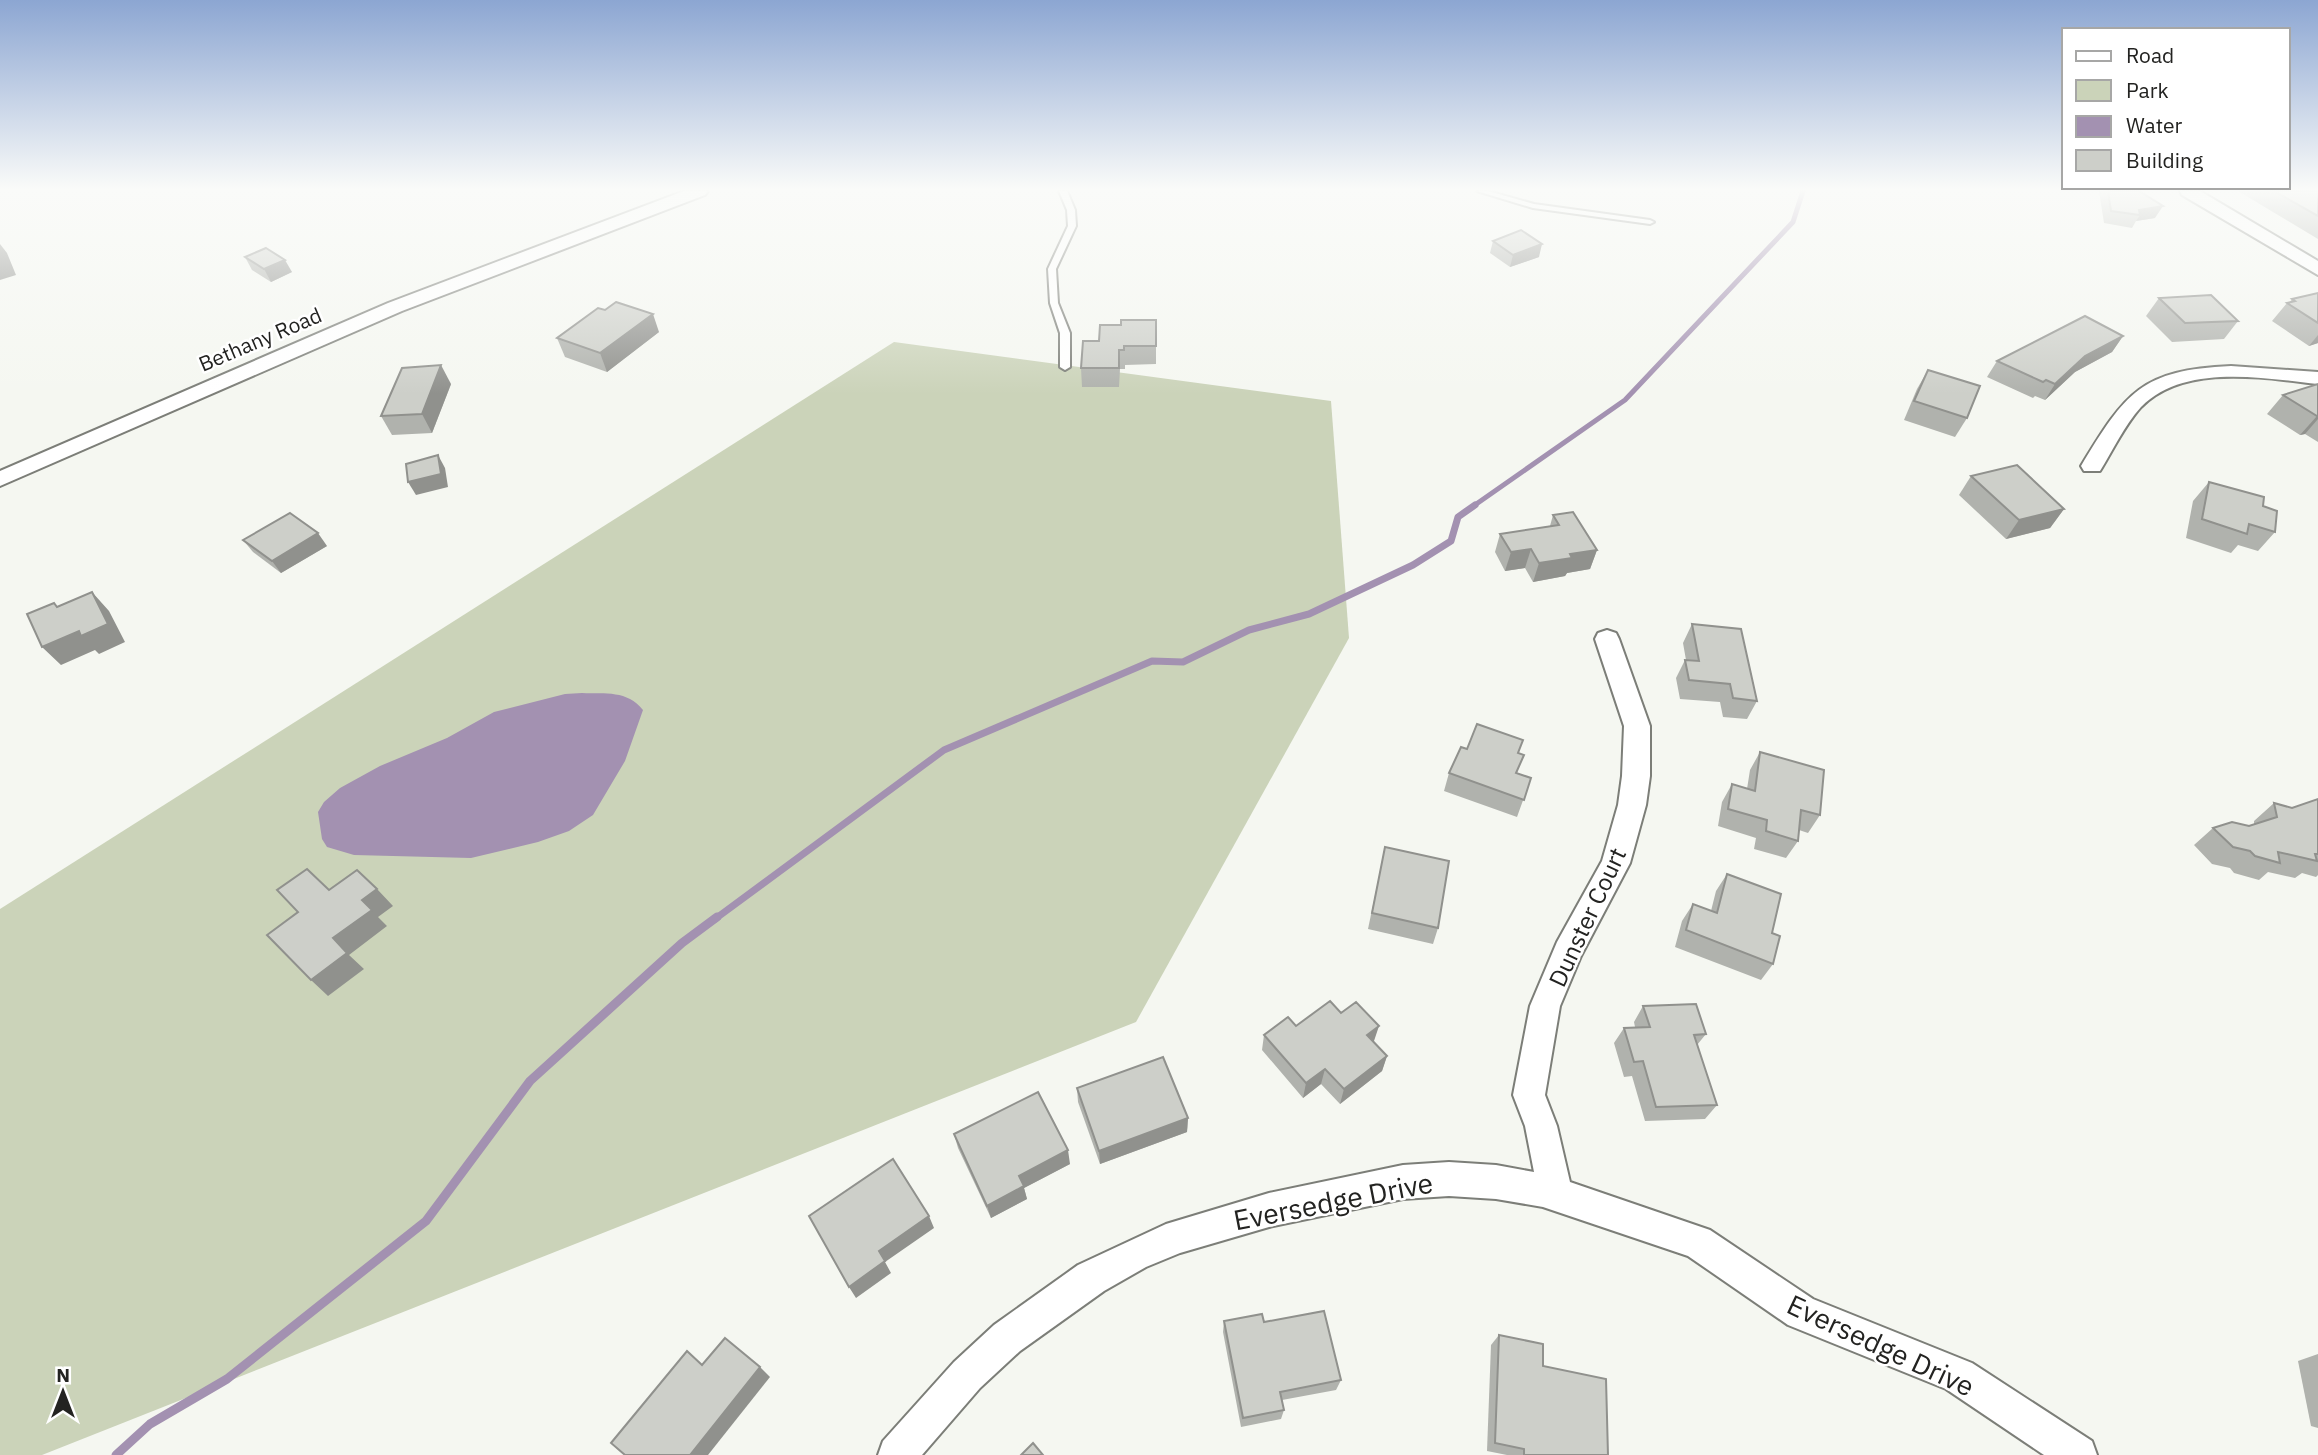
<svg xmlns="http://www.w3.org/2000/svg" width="2318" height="1455" font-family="'IBM Plex Sans',sans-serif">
<rect width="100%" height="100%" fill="#f5f7f1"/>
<polygon fill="#cbd3b9" points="894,342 1331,401 1349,638 1136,1022 42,1455 0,1455 0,909"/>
<path fill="#a391b1" d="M582 693C606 694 627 690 643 710L625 761 593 815 569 831 538 842 471 858 354 855 327 847 322 839 318 812 324 802 340 788 380 766 447 738 494 712 565 694Z"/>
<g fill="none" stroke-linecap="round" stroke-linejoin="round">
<polyline stroke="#a391b1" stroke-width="5" points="1472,507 1625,400 1793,222 1803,191"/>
<polyline stroke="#a391b1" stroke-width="7" points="715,919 944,750 1152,661 1183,662 1249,630 1309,614 1413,565 1451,541 1458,517 1475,505"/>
<polyline stroke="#a391b1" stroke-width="9" points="116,1455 150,1424 227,1379 426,1221 530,1081 682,943 717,917"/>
<defs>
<g id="lane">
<polygon points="1059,191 1067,191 1075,210 1076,226 1056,269 1058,303 1070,333 1070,367 1065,370 1060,367 1060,333 1050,303 1048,269 1068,226 1067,210"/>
<polygon points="1477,191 1488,191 1534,204 1650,220 1654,222 1650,224 1533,208"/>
</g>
<g id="street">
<polygon points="684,191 708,191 705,195 402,311 0,486 0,471 388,303"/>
<polygon points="2180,191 2200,191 2318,261 2318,275 2182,195"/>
<path d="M2231 366 2318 372V384C2263 378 2184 363 2141 407 2124 426 2113 450 2100 471H2084L2081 466C2126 392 2141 370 2231 366Z"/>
<polygon points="1607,630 1616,633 1619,639 1650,726 1650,776 1646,805 1630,863 1581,956 1560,1006 1545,1095 1557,1126 1570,1182 1710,1230 1813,1299 1972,1363 2092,1441 2097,1455 2044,1455 1946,1389 1788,1325 1688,1256 1543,1207 1496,1199 1449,1196 1403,1199 1269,1227 1180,1253 1146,1267 1104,1291 1020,1351 980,1388 922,1455 878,1455 883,1441 954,1362 994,1325 1078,1265 1166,1224 1269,1193 1403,1165 1449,1162 1496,1165 1534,1172 1525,1126 1513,1095 1530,1006 1557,942 1602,861 1618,805 1622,776 1624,726 1595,639 1598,633"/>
</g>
</defs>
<use href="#lane" stroke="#7c7e78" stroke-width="4"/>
<use href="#street" stroke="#7c7e78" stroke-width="4"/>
<use href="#lane" fill="#fff" fill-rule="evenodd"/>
<use href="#street" fill="#fff" fill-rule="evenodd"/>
</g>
<g fill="#b0b2ad">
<polygon points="2099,191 2139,191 2155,218 2136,221 2132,228 2104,223"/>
<polygon points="2238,191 2318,191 2318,239"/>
<polygon points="1493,241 1539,257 1510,267 1490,253"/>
<polygon points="245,257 292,272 271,282 252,270"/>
<polygon points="2318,293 2318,343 2309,346 2272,321 2287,303 2290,302 2292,299"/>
<polygon points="2159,298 2238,321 2224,339 2172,342 2146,316"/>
<polygon points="1156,320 1156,364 1125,365 1125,369 1120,369 1119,387 1082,387 1081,368 1121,325"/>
<polygon points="659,332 607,372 565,357 557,338"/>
<polygon points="2123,336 2112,352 2075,372 2045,400 2035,396 2033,398 1987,377 1997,361"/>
<polygon points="1928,370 1967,418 1955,437 1904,420 1917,389"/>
<polygon points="451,384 432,433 392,435 381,416"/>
<polygon points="2318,384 2318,442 2305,434 2300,435 2267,414 2283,395"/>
<polygon points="1971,476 2064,509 2050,528 2006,539 1959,495"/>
<polygon points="2209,482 2263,506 2275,532 2258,551 2238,545 2231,553 2186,538 2193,501"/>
<polygon points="1553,515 1597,550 1590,569 1567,573 1565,576 1533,582 1525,568 1505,571 1495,552 1500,534 1550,526"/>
<polygon points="243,540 327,546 281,573 253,552"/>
<polygon points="1692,624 1757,701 1747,719 1723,717 1720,702 1680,699 1676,678 1685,660 1686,660 1683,643"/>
<polygon points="1523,740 1518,753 1517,773 1531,778 1517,817 1444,791 1449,773 1467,749"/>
<polygon points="1760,752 1820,815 1808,833 1799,830 1798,841 1786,858 1754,849 1756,838 1718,826 1722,802 1732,784 1747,789 1750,770"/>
<polygon points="2318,799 2318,875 2316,877 2302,873 2295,878 2268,872 2259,880 2234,873 2230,868 2212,864 2194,845 2213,828 2249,826 2254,824 2254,821 2274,803 2292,808"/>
<polygon points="1385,847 1438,928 1433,944 1368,929"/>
<polygon points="1727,874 1772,933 1773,964 1761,980 1675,947 1682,921 1693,904 1711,911 1716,891"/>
<polygon points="1643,1006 1706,1034 1697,1045 1717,1105 1705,1119 1645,1121 1632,1076 1624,1077 1614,1043 1624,1028 1635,1027 1634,1022"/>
<polygon points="1341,1013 1374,1041 1374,1042 1387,1056 1382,1071 1340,1104 1321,1084 1303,1098 1262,1050 1264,1035"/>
<polygon points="1077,1088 1188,1118 1187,1132 1100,1164 1078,1102"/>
<polygon points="954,1134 1070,1164 1024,1188 1027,1199 991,1218 958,1148"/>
<polygon points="1224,1321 1341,1380 1336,1390 1282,1400 1284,1410 1281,1419 1241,1427 1223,1332"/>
<polygon points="1499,1335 1543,1366 1608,1455 1507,1455 1487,1451 1491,1345"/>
<polygon points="2318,1354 2318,1428 2311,1426 2298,1361"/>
</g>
<g fill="#90918d">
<polygon points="2163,206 2155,218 2136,221 2140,215 2139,210"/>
<polygon points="0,244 7,253 16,275 0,280"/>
<polygon points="1542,244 1539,257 1510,267 1513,255"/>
<polygon points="285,260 292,272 271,282 264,269"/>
<polygon points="653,314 659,332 607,372 600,353"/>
<polygon points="2318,335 2318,343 2309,346"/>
<polygon points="2123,336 2112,352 2075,372 2045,400 2055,384 2085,356"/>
<polygon points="441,365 451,384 432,433 422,414"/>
<polygon points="2317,416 2318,416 2318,419 2305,434 2300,435"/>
<polygon points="438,455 445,468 448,487 416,495 408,482"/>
<polygon points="2064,509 2050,528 2006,539 2019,520"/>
<polygon points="318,533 327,546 281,573 272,561"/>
<polygon points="1531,549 1525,568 1505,571 1511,552"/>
<polygon points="1597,550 1590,569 1567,573 1565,576 1533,582 1539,563 1570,554"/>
<polygon points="92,592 109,611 125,642 99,654 95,650 61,665 42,647"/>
<polygon points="377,889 393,906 378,917 387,926 349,955 364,969 328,996 311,980 333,938 362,900"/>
<polygon points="1379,1026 1374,1041 1363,1050 1367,1035"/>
<polygon points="1387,1056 1382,1071 1340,1104 1344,1089"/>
<polygon points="1325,1069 1321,1084 1303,1098 1306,1083"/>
<polygon points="1188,1118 1187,1132 1100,1164 1099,1151"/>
<polygon points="1068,1150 1070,1164 1024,1188 1027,1199 991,1218 987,1206 1019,1176"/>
<polygon points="929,1216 934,1228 885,1262 891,1273 856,1298 849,1287 879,1251"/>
<polygon points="760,1367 770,1377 708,1455 690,1455"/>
</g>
<g fill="#cdcfc9" stroke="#90918d" stroke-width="2">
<polygon points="2108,191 2139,191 2163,206 2139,210 2140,215 2111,211"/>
<polygon points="2274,191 2318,191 2318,216"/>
<polygon points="1521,230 1542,244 1513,255 1493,241"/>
<polygon points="266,248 285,260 264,269 245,257"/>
<polygon points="2318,293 2318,323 2287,303 2295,301 2292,299"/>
<polygon points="2211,295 2238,321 2185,323 2159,298"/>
<polygon points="616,302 653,314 600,353 557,338 598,308 605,310"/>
<polygon points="2085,316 2123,336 2085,356 2055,384 2046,380 2043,382 1997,361"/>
<polygon points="1121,320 1156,320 1156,346 1124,346 1124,350 1119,350 1119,368 1081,368 1083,341 1099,341 1100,325 1121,325"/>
<polygon points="441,365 422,414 381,416 402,368"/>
<polygon points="1928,370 1980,386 1967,418 1914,401"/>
<polygon points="2318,384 2318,416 2317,416 2283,395"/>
<polygon points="438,455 441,474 408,482 406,464"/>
<polygon points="2017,465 2064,509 2019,520 1971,476"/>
<polygon points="2209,482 2264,497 2263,506 2277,511 2275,532 2249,524 2247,534 2202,519"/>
<polygon points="1573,512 1597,550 1570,554 1572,558 1539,563 1531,549 1511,552 1500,534 1559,525 1553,515"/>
<polygon points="290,513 318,533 272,561 243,540"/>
<polygon points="92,592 108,624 81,636 79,631 42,647 27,614 54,603 57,607"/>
<polygon points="1692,624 1741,629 1757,701 1733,698 1730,684 1689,680 1685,660 1699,661"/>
<polygon points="1477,724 1523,740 1518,753 1524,755 1516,773 1531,778 1524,800 1449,773 1461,747 1467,749"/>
<polygon points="1760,752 1824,770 1820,815 1801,810 1798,841 1766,831 1767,820 1728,809 1732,784 1755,791"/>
<polygon points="2318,799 2318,854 2315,854 2317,861 2278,852 2280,863 2255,856 2250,851 2233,847 2213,828 2232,822 2249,826 2277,817 2274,803 2292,808"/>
<polygon points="1385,847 1449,861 1438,928 1372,913"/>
<polygon points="307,869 329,890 357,870 377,889 362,900 372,910 333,938 347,953 311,980 267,935 298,912 277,890"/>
<polygon points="1727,874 1781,894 1772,933 1780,936 1773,964 1686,930 1693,904 1717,913"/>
<polygon points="1330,1001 1341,1013 1356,1002 1379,1026 1367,1035 1387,1056 1344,1089 1325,1069 1306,1083 1264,1035 1288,1017 1296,1026"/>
<polygon points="1696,1004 1706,1034 1694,1035 1717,1105 1656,1107 1643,1061 1634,1062 1624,1028 1650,1027 1643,1006"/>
<polygon points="1163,1057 1188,1118 1099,1151 1077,1088"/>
<polygon points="1038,1092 1068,1150 1019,1176 1024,1186 987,1206 954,1134"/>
<polygon points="893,1159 929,1216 879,1251 885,1261 849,1287 809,1216"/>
<polygon points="1324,1311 1341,1380 1280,1392 1284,1410 1243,1418 1224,1321 1262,1314 1264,1322"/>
<polygon points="1499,1335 1543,1344 1543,1366 1606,1379 1608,1455 1524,1455 1524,1449 1495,1443"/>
<polygon points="725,1338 760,1367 690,1455 625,1455 611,1443 687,1351 702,1365"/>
<polygon points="1033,1443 1043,1455 1021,1455"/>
</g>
<linearGradient id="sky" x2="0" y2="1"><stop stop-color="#8ca6d2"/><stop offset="0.48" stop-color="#fafbf9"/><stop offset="1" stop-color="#fafbf9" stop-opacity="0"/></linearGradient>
<rect width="2318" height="394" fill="url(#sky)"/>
<g text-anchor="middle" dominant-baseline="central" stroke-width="5" stroke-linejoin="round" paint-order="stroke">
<g font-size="21" fill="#232321" stroke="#fff">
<text transform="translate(260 339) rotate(-23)">Bethany Road</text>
</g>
<g font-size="24" fill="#232321" stroke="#fff">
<text transform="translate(1587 917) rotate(-65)">Dunster Court</text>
</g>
<g font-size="28" fill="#232321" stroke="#fff">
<text transform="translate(1333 1201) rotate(-11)">Eversedge Drive</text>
<text transform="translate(1881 1345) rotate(25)">Eversedge Drive</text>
</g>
</g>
<rect x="2062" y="28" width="228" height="161" fill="#ffffff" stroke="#a7a7a6" stroke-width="2"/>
<rect x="2076" y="51" width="35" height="10" fill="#ffffff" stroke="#a7a7a6" stroke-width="2"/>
<text x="2126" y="63" font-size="21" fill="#232321">Road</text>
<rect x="2076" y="80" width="35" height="21" fill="#cbd3b9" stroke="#a7a7a6" stroke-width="2"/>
<text x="2126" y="98" font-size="21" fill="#232321">Park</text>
<rect x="2076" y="116" width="35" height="21" fill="#a391b1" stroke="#a7a7a6" stroke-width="2"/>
<text x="2126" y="133" font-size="21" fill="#232321">Water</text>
<rect x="2076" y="150" width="35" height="21" fill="#cdcfc9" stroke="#a7a7a6" stroke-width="2"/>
<text x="2126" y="168" font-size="21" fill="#232321">Building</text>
<g transform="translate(63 1392)" stroke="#ffffff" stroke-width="5" paint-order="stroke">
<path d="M0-5L12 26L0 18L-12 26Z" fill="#232321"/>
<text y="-10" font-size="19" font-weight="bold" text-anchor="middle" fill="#232321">N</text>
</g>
</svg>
